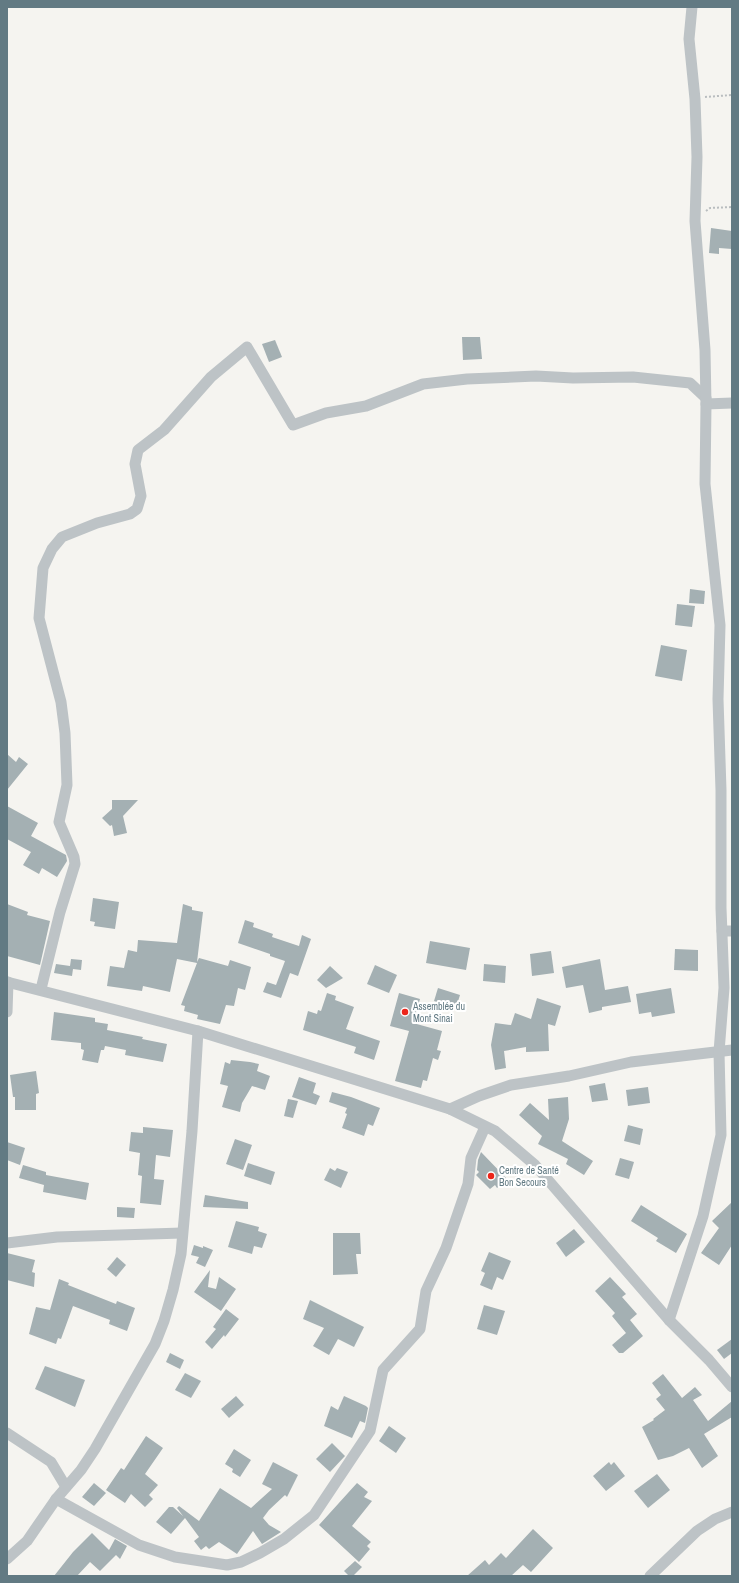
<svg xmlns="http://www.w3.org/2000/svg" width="739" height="1583" font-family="'Archivo Narrow',sans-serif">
<rect width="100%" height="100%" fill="#f5f4f0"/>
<g fill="#a4b0b3">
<polygon points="711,228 732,231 732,249 719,248 719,254 709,253"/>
<polygon points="462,337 480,337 482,359 463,360"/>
<polygon points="275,340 282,357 269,362 262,344"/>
<polygon points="690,589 705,591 704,604 689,603"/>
<polygon points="677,604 695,606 692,627 675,625"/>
<polygon points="661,645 687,650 682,681 655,676"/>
<polygon points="7,754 16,762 19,757 28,764 7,790"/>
<polygon points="112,800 138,800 123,816 127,833 114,836 112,825 110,826 102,818 112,809"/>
<polygon points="7,806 38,823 31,836 66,855 67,861 57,877 42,868 39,874 23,865 31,852 7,839"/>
<polygon points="93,898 119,902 115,929 94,926 95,922 90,921"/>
<polygon points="7,904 28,912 27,915 50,921 40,965 7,956"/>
<polygon points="183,904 192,907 192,910 203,912 197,962 199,958 228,966 230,960 251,967 245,990 238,988 234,1006 226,1005 220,1024 197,1019 198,1015 184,1011 185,1006 181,1005 197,963 177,959 170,992 143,986 142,991 107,986 110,966 124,968 128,950 137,952 138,940 177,943"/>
<polygon points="245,920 254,923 253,927 273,934 272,937 299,946 302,935 311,939 298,976 290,973 281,998 263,992 267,982 276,985 285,961 270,956 270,954 238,943"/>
<polygon points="430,941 470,948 466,970 426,963"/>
<polygon points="675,949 698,950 698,971 674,970"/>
<polygon points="551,951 554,973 532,976 530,954"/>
<polygon points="71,959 82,960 81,970 73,969 72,976 54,973 56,964 70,966"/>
<polygon points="600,959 605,990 628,986 631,1002 602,1007 602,1010 589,1013 583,985 566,988 562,967"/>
<polygon points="484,964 506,966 505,983 483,981"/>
<polygon points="375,965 397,975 389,993 367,984"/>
<polygon points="330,966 343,978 326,988 317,980"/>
<polygon points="438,988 460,995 456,1008 434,1001"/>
<polygon points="671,988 675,1013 652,1017 651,1012 639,1014 636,994"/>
<polygon points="327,993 336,996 335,1000 354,1007 346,1029 380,1041 374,1060 354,1053 356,1047 303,1030 308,1011 317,1014 318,1010 321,1011"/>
<polygon points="399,993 420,999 413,1023 442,1031 437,1050 441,1051 438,1060 433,1058 427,1081 423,1080 421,1088 395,1081 409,1031 390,1026"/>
<polygon points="537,998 561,1006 555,1026 548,1024 549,1051 526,1052 526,1047 504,1051 506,1068 495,1070 491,1045 495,1023 511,1025 515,1013 531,1019"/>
<polygon points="54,1012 95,1018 95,1022 108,1024 107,1030 143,1037 142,1039 167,1044 163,1062 125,1055 126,1050 105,1046 104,1050 101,1050 98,1063 82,1060 84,1050 81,1049 81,1043 51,1040"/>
<polygon points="231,1060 250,1062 259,1064 257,1071 270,1076 265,1090 252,1086 242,1103 240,1112 222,1107 228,1086 220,1084 225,1062 230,1064"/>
<polygon points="36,1071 39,1093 36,1094 36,1110 15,1110 15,1097 13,1097 10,1075"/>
<polygon points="299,1077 316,1083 313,1093 320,1096 316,1105 292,1097"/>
<polygon points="605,1083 608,1100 592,1102 589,1086"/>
<polygon points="648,1087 650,1103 628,1106 626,1090"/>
<polygon points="332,1092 351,1097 380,1108 373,1126 368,1124 364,1136 342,1128 347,1114 345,1113 347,1108 329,1102"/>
<polygon points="568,1097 569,1119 562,1141 593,1161 584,1175 566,1164 568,1159 538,1144 542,1136 519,1115 530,1103 549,1120 548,1099"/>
<polygon points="288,1099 298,1101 293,1118 284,1116"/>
<polygon points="628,1125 643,1129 640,1145 624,1141"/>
<polygon points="143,1127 173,1130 170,1157 156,1155 154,1179 164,1180 161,1205 140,1203 142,1176 138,1175 140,1153 129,1151 131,1132 143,1133"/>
<polygon points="235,1139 252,1145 243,1170 226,1164"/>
<polygon points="7,1142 25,1148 20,1165 7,1160"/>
<polygon points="481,1152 507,1179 497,1188 495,1185 490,1189 476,1175 479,1172 477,1170 478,1160"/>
<polygon points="620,1158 634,1162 629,1179 615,1175"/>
<polygon points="248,1163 275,1172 271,1185 244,1176"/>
<polygon points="23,1165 46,1172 46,1175 89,1183 86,1200 43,1192 44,1185 19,1178"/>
<polygon points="330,1168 335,1171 337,1168 348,1172 341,1188 324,1180"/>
<polygon points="205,1195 248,1202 248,1209 203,1207"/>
<polygon points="732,1202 732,1245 719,1265 701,1253 719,1228 712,1221"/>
<polygon points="641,1205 687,1234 676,1253 656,1241 658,1238 631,1221"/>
<polygon points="117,1207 135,1208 134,1218 117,1217"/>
<polygon points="236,1221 259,1227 258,1231 267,1234 262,1248 254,1246 252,1254 228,1247"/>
<polygon points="574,1229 585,1242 566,1257 556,1243"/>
<polygon points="333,1233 360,1233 361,1254 356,1254 358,1274 333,1275"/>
<polygon points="194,1245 203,1248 203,1246 213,1250 205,1267 196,1263 199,1257 191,1255"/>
<polygon points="489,1252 511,1261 503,1280 497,1277 492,1290 480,1285 485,1273 481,1271"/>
<polygon points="7,1253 35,1260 32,1272 35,1273 34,1287 7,1280"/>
<polygon points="117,1257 126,1265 116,1277 107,1269"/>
<polygon points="210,1270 208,1287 216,1289 219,1277 236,1289 221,1311 194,1292"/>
<polygon points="610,1277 626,1294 622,1297 637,1314 630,1320 643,1336 623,1353 619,1353 612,1345 626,1333 612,1316 615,1313 595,1291"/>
<polygon points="59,1279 69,1283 68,1285 116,1304 117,1301 135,1308 127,1331 109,1324 110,1320 73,1306 61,1339 58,1338 56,1344 29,1334 36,1307 50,1310"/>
<polygon points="310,1300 364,1327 354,1347 338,1339 329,1355 313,1346 324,1328 303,1319"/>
<polygon points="484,1305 505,1311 497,1335 477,1329"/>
<polygon points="226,1309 239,1319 225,1337 224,1335 212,1349 205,1342 216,1329 213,1327"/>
<polygon points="732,1339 732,1353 724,1359 717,1350"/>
<polygon points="170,1353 184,1360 180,1369 166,1362"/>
<polygon points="45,1366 85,1380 75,1407 35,1389"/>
<polygon points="185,1373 201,1381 191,1398 175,1390"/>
<polygon points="663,1374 682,1398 695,1387 702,1395 693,1400 708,1421 732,1401 732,1417 704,1434 718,1456 702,1468 689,1448 673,1456 658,1460 642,1427 654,1420 653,1419 665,1410 656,1399 661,1395 652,1383"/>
<polygon points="236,1396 244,1405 229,1418 221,1409"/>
<polygon points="344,1396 366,1406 368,1408 365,1423 360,1421 352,1438 324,1426 331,1406 338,1410"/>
<polygon points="389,1426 406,1438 396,1453 379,1441"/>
<polygon points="146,1436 163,1448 145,1474 158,1485 149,1495 153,1499 145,1507 131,1494 125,1503 106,1490 121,1468 124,1470"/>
<polygon points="332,1443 345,1456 330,1472 316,1459"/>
<polygon points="234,1449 251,1460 240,1477 232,1472 233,1469 225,1464"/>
<polygon points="273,1462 298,1475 287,1497 285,1495 269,1510 263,1518 269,1525 281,1532 262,1544 253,1531 237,1554 219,1542 209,1549 206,1546 201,1550 194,1541 199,1537 185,1518 171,1534 156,1522 169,1507 173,1507 183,1516 177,1508 179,1506 199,1521 220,1488 251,1508 272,1489 262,1484"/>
<polygon points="609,1462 611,1465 614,1462 625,1476 606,1491 593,1476"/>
<polygon points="657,1474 670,1490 648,1508 634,1491"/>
<polygon points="94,1483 106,1493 94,1506 82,1497"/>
<polygon points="357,1483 368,1492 364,1497 372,1501 352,1526 371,1542 367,1546 370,1549 359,1562 319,1525"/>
<polygon points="533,1529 553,1548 531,1572 523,1565 511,1576 467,1576 485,1560 489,1565 501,1553 506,1558"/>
<polygon points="92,1533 109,1550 115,1539 127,1546 120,1559 116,1555 100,1571 90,1562 77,1576 54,1576 73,1552"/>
<polygon points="355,1561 362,1567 353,1576 349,1576 344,1571"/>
</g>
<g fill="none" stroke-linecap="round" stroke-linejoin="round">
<g stroke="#b9bdbf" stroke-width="2" stroke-dasharray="2 2" stroke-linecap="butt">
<polyline points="705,97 732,95"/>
<polyline points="706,211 710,208 732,207"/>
</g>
<g stroke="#bdc3c6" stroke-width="11">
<polyline points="706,404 732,403"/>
<polyline points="722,931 732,931"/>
<polyline points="7,982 198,1031 450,1109 495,1131 535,1165 669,1320 709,1360 732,1387"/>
<polyline points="41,989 60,912 75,864 74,857 59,822 67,785 65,733 61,702 39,618 43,568 52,549 62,537 97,523 130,514 137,509 141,496 135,464 138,450 164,430 211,377 247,347 293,425 326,413 366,406 423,384 467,379 536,376 573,378 633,377 690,383 706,398"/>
<polyline points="7,1012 8,982"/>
<polyline points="450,1109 479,1096 511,1085 569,1076 631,1062 732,1050"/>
<polyline points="7,1243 57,1237 182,1233"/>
<polyline points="669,1320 703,1216 721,1135 719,1052 724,988 721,908 721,790 718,699 720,625 705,484 706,404 705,350 695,221 697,157 695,99 689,39 692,7"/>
<polyline points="7,1433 51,1462 66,1487"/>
<polyline points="56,1499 139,1545 175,1557 227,1565 241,1562 260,1553 284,1539 314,1515 370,1431 383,1370 420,1329 426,1291 446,1248 468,1184 471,1158 485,1127"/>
<polyline points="7,1559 27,1541 56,1499 81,1470 95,1449 155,1344 164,1321 173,1290 181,1254 192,1131 198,1031"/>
<polyline points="650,1576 697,1531 715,1519 732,1512"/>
</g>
</g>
<g fill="#ec251a" stroke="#fff" stroke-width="1.5">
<circle cx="405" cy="1012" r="4"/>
<circle cx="491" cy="1176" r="4"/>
</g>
<g text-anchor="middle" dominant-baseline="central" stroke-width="4" stroke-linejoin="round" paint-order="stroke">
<g font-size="10" fill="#627a83" stroke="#fff" text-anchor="start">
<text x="413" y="1006">Assemblée du<tspan x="413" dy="12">Mont Sinai</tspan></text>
<text x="499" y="1170">Centre de Santé<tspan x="499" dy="12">Bon Secours</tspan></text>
</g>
</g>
<rect width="739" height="1583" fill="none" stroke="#627a83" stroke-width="16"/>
</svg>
